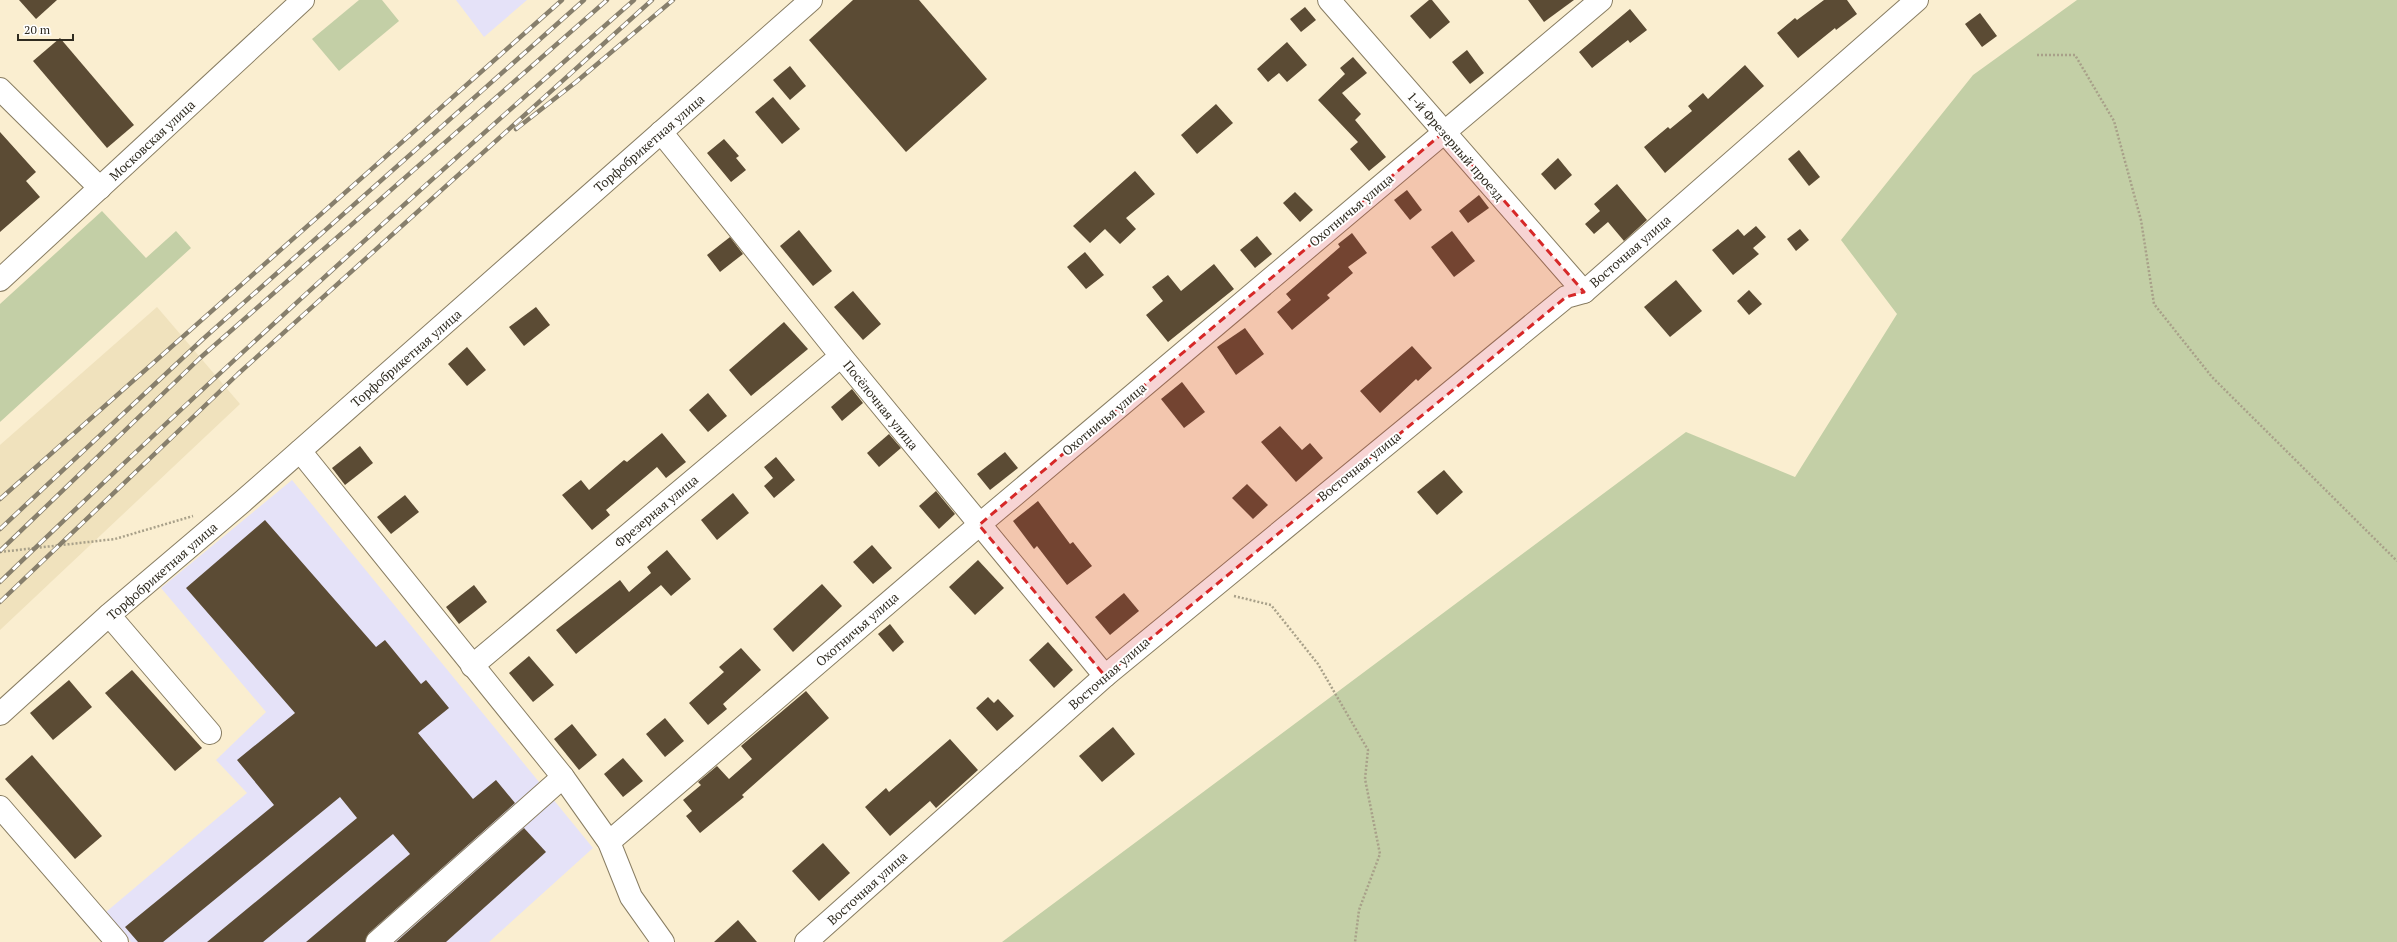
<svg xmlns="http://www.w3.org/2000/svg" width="2397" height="942" font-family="'PT Serif',serif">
<rect width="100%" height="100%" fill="#faeed0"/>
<polygon fill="#f0e2bd" points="157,307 240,404 0,630 0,445"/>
<g fill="#e5e2f8">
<polygon points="456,0 527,0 484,37"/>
<polygon points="292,480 593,848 489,942 131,942 106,912 247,793 216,760 266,712 161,588"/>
</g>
<g fill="#c3cfa6">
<polygon points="359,0 382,0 399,21 339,71 312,39"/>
<polygon points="2077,0 2397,0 2397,942 1002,942 1686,432 1795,477 1897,314 1841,240 1973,75"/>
<polygon points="102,211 146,258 176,231 191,248 0,422 0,304"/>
</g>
<g fill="#5b4b34">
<polygon points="19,0 57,0 36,19"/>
<polygon points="853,0 919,0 987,79 906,152 809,40"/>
<polygon points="1429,0 1432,0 1450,22 1430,39 1410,16"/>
<polygon points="1528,0 1574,0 1544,22"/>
<polygon points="1824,0 1847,0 1857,14 1836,30 1835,28 1798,58 1777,33 1795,18 1797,20"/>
<polygon points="1305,7 1316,20 1301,32 1290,19"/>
<polygon points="1630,9 1647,30 1630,43 1628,40 1592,68 1579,52"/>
<polygon points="1980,13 1997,36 1982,47 1965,24"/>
<polygon points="60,38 134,125 107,148 33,61"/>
<polygon points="1287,42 1307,65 1287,82 1279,73 1268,82 1257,69"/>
<polygon points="1467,50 1484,73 1470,84 1452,62"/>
<polygon points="1353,57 1367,73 1342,93 1361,114 1355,120 1386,157 1369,171 1350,149 1358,142 1318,100 1345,74 1340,68"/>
<polygon points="1745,65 1764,86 1665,173 1644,147 1668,127 1670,129 1692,111 1688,106 1703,93 1708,99"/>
<polygon points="790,66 806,86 790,100 773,80"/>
<polygon points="773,97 800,129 782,144 755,112"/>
<polygon points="1216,104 1233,123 1197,154 1181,135"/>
<polygon points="0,132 36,172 26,181 40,197 0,232"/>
<polygon points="724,139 739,156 736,158 746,170 731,182 707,153"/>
<polygon points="1799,150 1820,177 1809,186 1788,159"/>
<polygon points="1558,158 1572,175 1555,190 1541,174"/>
<polygon points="1135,171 1155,194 1126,218 1136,229 1120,244 1105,229 1090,243 1073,226"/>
<polygon points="1617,184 1647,220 1624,241 1608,222 1594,234 1585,224 1600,211 1594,204"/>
<polygon points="1407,190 1422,210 1410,220 1394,200"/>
<polygon points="1295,192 1313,210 1300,222 1283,203"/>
<polygon points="1479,195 1489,208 1468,223 1459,211"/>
<polygon points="1756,226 1766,237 1753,248 1759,254 1733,275 1712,250 1738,229 1744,236"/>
<polygon points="1800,229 1809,240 1796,251 1787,239"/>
<polygon points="799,230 832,271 813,286 780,246"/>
<polygon points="1452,231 1475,261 1454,277 1431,247"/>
<polygon points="1352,233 1367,253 1348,267 1353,273 1327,295 1330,298 1292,330 1277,312 1291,300 1286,294 1340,247 1338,244"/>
<polygon points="1257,236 1272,254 1255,268 1240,250"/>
<polygon points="730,237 743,254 720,272 707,255"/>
<polygon points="1085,252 1104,275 1086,289 1067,267"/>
<polygon points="1214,264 1234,289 1168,342 1146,315 1163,301 1152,287 1168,275 1181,291"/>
<polygon points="1676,280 1702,311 1670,337 1644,307"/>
<polygon points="1749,290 1762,304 1749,315 1737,301"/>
<polygon points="853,291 881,324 863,340 834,307"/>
<polygon points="536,307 550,325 524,346 509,327"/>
<polygon points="784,322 808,349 751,396 729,370"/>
<polygon points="1245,328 1264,354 1236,375 1217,347"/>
<polygon points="1412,346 1432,368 1418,381 1416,379 1380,413 1360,391"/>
<polygon points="467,347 486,370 467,386 448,364"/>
<polygon points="1182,382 1205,412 1184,428 1161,399"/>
<polygon points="852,389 863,403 842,421 831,407"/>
<polygon points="708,393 727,416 708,432 689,410"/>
<polygon points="1280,426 1302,450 1310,443 1323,458 1296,482 1261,442"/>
<polygon points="662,433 686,462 666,478 657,467 606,510 610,515 592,530 562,495 581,480 589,490 624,460 627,462"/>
<polygon points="889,434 901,448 879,467 867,453"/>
<polygon points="360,446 373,463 345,485 332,468"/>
<polygon points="1005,452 1018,468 990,490 977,474"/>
<polygon points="776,457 795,480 774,498 764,486 773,478 764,467"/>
<polygon points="1444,470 1463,492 1437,515 1417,492"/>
<polygon points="1247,484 1268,505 1253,519 1232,498"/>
<polygon points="936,491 955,514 939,529 919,506"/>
<polygon points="733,493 749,513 717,540 701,520"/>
<polygon points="405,495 419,512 391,534 377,517"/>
<polygon points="1038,501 1070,544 1073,542 1092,566 1067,585 1037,546 1034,549 1013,521"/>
<polygon points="265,520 376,647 385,640 421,684 426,680 449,708 418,733 473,799 496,780 515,803 369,933 365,942 306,942 410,854 393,834 263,942 207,942 357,818 340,797 163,942 138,942 125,927 274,805 237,760 295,713 186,588"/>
<polygon points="872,545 892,568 873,584 853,562"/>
<polygon points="667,550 691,579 671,596 661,585 576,654 556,630 620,580 629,592 651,573 647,567"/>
<polygon points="978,560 1004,588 975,615 949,587"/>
<polygon points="822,584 842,606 793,652 773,629"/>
<polygon points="474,585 487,602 459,624 446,607"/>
<polygon points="1124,593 1139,611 1110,635 1095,617"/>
<polygon points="890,624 904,642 893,652 878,634"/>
<polygon points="1048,642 1073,670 1054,688 1029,660"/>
<polygon points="741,648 761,670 723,704 727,709 708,725 689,703 724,672 719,667"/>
<polygon points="529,656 554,685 533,702 509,673"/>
<polygon points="132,670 202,748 175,771 105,693"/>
<polygon points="69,680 92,707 53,740 30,713"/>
<polygon points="806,691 829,718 742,795 744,797 700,833 686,816 692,811 683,800 701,785 698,782 717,766 729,779 752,759 741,746"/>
<polygon points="988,697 994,703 998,699 1014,716 997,731 976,708"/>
<polygon points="665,718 684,741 665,757 646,734"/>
<polygon points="572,724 597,755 579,770 554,739"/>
<polygon points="1113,727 1135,754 1102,782 1079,756"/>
<polygon points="950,739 978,770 936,808 930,801 890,836 865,807 886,788 889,792"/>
<polygon points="32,755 102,836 75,859 5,779"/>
<polygon points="623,758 643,781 623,797 604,774"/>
<polygon points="524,828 546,852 446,942 396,942"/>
<polygon points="823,843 850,873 819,901 792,871"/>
<polygon points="738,920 757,942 714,942"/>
</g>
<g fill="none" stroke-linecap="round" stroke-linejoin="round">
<defs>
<g id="minor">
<polyline points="1329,0 1584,292"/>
<polyline points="0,89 100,188"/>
<polyline points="661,132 841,356 1105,676"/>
<polyline points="0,280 303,0"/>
<polyline points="300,451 563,777 609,842 631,897 663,942"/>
<polyline points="109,615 210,733"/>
<polyline points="472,666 841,356"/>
<polyline points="0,714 109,615 242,502 811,0"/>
<polyline points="0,807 117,942"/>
<polyline points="609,842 979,525 1601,0"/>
<polyline points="377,942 563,777"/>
<polyline points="806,942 1105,676 1566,297 1584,292 1917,0"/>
</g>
</defs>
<use href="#minor" stroke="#887d62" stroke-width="24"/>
<g stroke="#a8a089" stroke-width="2.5" stroke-dasharray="2 2" stroke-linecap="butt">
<polyline points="2037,55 2075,55 2114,121 2141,220 2154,304 2212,377 2397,561"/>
<polyline points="0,552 115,539 193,516"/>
<polyline points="1234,596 1271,605 1318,664 1368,750 1365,779 1380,854 1359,910 1355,942"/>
</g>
<use href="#minor" stroke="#fff" stroke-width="22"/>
<defs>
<g id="rail">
<polyline points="516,129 576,82 673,0"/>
<polyline points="0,499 562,0"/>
<polyline points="0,529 203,339 584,0"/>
<polyline points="0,551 200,358 607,0"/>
<path d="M0 582C206 382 418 190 634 0"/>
<polyline points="0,602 238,374 652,0"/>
</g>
</defs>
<use href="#rail" stroke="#877f6c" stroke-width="4.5"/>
<use href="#rail" stroke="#fff" stroke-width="3" stroke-dasharray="9" stroke-linecap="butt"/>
</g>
<path fill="#d62828" fill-opacity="0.2" stroke="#d62828" stroke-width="3" stroke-dasharray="8 5" stroke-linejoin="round" d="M1444 132 1584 292 1566 297 1105 676 979 525Z"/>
<g text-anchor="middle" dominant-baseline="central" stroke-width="4" stroke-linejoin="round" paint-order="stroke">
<g font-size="13" fill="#2f2b20" stroke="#fff">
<text transform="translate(152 140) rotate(-43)">Московская улица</text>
<text transform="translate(649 143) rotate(-41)">Торфобрикетная улица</text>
<text transform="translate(1456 146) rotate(49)">1-й Фрезерный проезд</text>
<text transform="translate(1351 210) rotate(-40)">Охотничья улица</text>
<text transform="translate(1630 251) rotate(-41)">Восточная улица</text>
<text transform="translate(406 358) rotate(-41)">Торфобрикетная улица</text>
<text transform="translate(881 405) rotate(51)">Посёлочная улица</text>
<text transform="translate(1104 419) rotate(-40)">Охотничья улица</text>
<text transform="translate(1359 466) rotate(-39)">Восточная улица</text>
<text transform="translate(656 511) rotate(-40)">Фрезерная улица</text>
<text transform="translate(162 571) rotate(-41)">Торфобрикетная улица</text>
<text transform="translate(857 629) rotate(-41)">Охотничья улица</text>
<text transform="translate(1109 673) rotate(-41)">Восточная улица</text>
<text transform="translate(867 888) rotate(-42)">Восточная улица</text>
</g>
</g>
<path d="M18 34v6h55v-6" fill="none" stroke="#2f2b20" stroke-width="2"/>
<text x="24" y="34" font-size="12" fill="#2f2b20" stroke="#ffffff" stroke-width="3" paint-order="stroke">20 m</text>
</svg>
